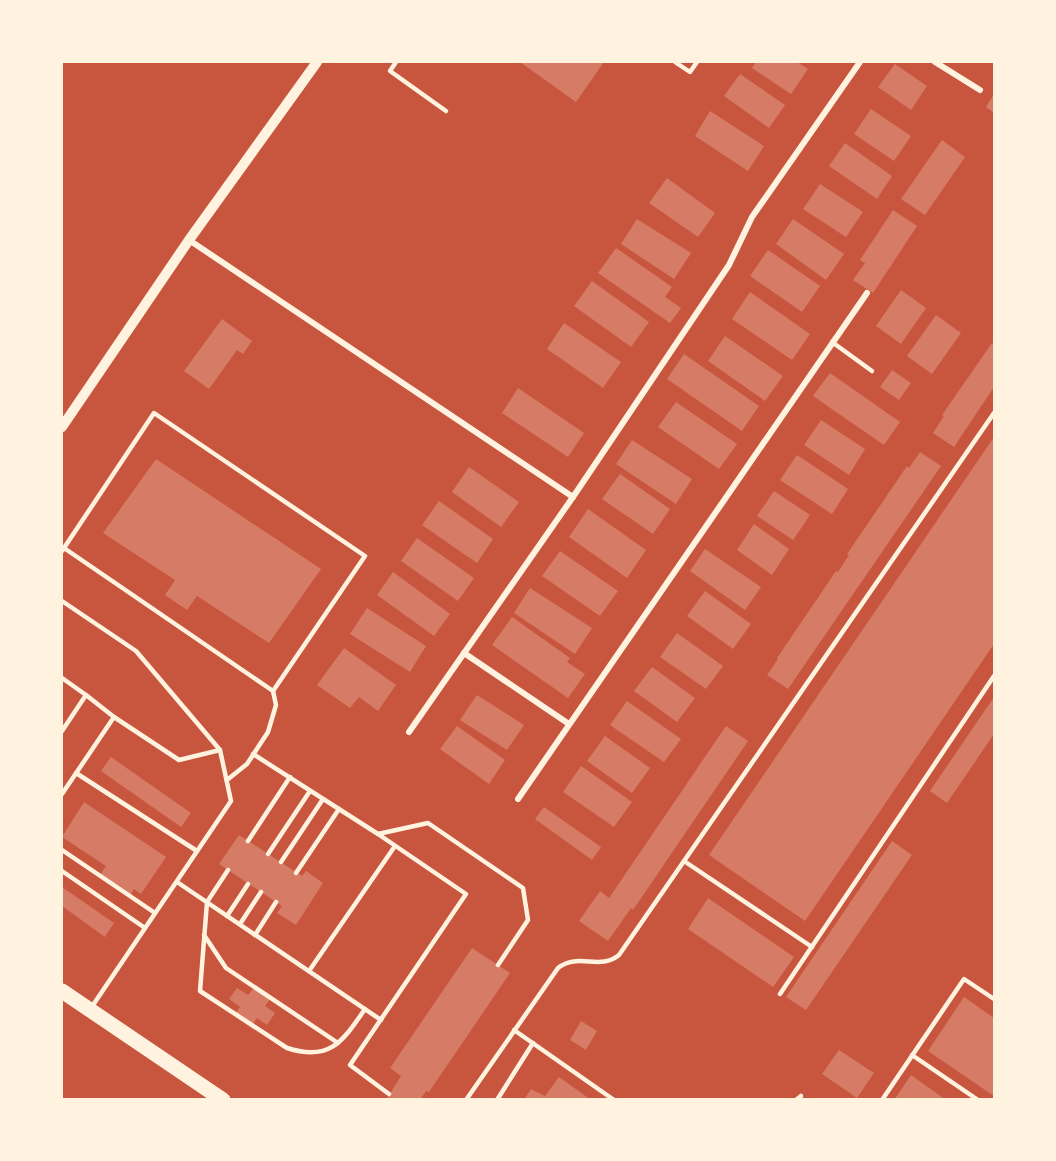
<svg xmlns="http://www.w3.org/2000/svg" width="1056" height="1161" font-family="Karla,sans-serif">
<rect width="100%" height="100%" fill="#c8553d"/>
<g fill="#d67c66">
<polygon points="520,62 604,62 576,102"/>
<polygon points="756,62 797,62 808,69 791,94 752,68"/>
<polygon points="895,64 927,86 911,110 878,87"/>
<polygon points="740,74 785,105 769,128 724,96"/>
<polygon points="994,94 994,113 986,107"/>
<polygon points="871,109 911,136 894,161 854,134"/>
<polygon points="710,111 764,146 748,171 695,136"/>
<polygon points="942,140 965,157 925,215 901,199"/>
<polygon points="845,143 892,176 877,199 829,166"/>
<polygon points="667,178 715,213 698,237 649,203"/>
<polygon points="820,184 863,212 846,237 803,209"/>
<polygon points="893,210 917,226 873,293 853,280 865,263 860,260"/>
<polygon points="637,219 691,253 674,279 621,244"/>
<polygon points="793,219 844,254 826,280 776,244"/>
<polygon points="616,248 672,287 665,297 681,308 670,323 598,273"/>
<polygon points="768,250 820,286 802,312 750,276"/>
<polygon points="592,281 649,322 631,347 574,306"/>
<polygon points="901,290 926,308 901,344 876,326"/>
<polygon points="750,292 810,334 792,360 732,319"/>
<polygon points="936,315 961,333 932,374 907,356"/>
<polygon points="222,319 252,341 243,354 237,350 209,389 184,371"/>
<polygon points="564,323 621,362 603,388 547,349"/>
<polygon points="725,336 783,376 765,401 708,361"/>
<polygon points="992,343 994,345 994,387 954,447 933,433 944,416 942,415"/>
<polygon points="684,354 759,406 742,431 667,379"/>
<polygon points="892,370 911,383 899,400 880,387"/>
<polygon points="830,373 900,422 884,445 813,396"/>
<polygon points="518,388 584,433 568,457 502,413"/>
<polygon points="676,402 737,444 719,469 658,427"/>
<polygon points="821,420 865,449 849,475 804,445"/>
<polygon points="994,437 994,644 805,921 709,855"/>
<polygon points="632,440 692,479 676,504 616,464"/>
<polygon points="920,452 941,466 788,689 767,675 778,659 777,658 836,571 838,572 849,555 847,554 907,466 909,468"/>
<polygon points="797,455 848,489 832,514 780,480"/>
<polygon points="156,459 321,569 269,643 197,596 187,610 165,595 175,580 103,533"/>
<polygon points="469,467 519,502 501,527 452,492"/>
<polygon points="620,474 670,509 653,534 602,499"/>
<polygon points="774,491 810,515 793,540 757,516"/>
<polygon points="439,501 493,539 477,563 422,525"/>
<polygon points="588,509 646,550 627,578 569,537"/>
<polygon points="754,524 789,549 772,575 737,550"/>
<polygon points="417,538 474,578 458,601 401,561"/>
<polygon points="705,549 761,587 745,610 690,571"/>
<polygon points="560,551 618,591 600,616 542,576"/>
<polygon points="393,572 450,614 434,636 377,595"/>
<polygon points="530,588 592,628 575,654 514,613"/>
<polygon points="705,591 751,624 733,649 687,616"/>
<polygon points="367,608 426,646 410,672 350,634"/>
<polygon points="512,617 570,658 567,662 585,674 568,698 492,645"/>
<polygon points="677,633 723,666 706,689 660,657"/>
<polygon points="344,648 396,685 378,711 359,697 350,708 317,685"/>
<polygon points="652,667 695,698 677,722 634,691"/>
<polygon points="477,695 524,725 507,750 460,720"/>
<polygon points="994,697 994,734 947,803 930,791"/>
<polygon points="627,701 681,739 664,762 610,725"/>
<polygon points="457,726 505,760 489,784 440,749"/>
<polygon points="726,726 748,741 633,910 631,908 608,941 579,921 600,891 609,898"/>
<polygon points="605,736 650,768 632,793 587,761"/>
<polygon points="111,757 191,813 181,827 101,771"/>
<polygon points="581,766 632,802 614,827 563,792"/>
<polygon points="84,802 166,857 141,894 134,889 130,896 100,875 106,866 62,837"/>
<polygon points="544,807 601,847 592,860 535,819"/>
<polygon points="239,835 302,876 306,871 323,883 296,925 277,913 282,906 219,864"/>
<polygon points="892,841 912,855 806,1010 786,997"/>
<polygon points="62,887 114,923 105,937 62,906"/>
<polygon points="708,898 794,957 773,987 688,929"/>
<polygon points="472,948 510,973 429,1092 426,1091 420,1100 386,1100 401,1076 390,1068"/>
<polygon points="237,988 248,995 254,988 270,999 265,1006 275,1013 267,1025 257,1018 253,1024 236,1013 240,1007 229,999"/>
<polygon points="964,997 994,1018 994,1096 928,1051"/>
<polygon points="581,1021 597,1031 586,1050 570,1040"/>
<polygon points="839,1050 874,1073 857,1098 822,1074"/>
<polygon points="911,1075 946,1100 894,1100"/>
<polygon points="559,1077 591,1100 524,1100 531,1089 545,1096"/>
</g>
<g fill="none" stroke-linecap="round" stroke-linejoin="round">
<g stroke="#fff3e0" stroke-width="4.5">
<polyline points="396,62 390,71 446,111"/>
<polyline points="675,62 690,72 697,62"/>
<polyline points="832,342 872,371"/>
<polyline points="64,548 154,413 365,556 273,691"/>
<polyline points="62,551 64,548 273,691 276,705 268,732 247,764 227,780"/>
<polyline points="62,601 136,651 220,750 231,801 91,1008"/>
<polyline points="62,678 86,695 114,717 62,794"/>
<polyline points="114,717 179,760 220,750"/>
<polyline points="62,731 86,695"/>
<polyline points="253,754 378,834 466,894 350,1065 389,1094"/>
<polyline points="76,773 197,851"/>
<polyline points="378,834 428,823 523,888 528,920 498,965"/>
<polyline points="248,841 290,777"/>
<polyline points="62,850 155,913"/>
<polyline points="268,854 310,791"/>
<polyline points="684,861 812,947"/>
<polyline points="281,862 323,799"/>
<path d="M228 870 207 902 200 991 287 1048C330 1062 343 1041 365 1009"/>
<polyline points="62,871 145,928"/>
<polyline points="296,873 339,809"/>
<polyline points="177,882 381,1020"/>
<polyline points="227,916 248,884"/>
<polyline points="240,924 261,892"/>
<polyline points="204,935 226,968 338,1043"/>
<polyline points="255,935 276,902"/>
<polyline points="309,971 395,846"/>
<polyline points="780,994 994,676"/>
<polyline points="514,1030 614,1100"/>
<polyline points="912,1055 978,1100"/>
<path d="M466 1100 558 968C578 952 600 971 619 955L994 413"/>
<polyline points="497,1100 533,1043"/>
<polyline points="796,1100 801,1096"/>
<polyline points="882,1100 964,979 994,999"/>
</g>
<g stroke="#fff3e0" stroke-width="6">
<polyline points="935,62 980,90"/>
<polyline points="189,240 573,497"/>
<polyline points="464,653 569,724"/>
<polyline points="409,732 573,497 729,265 752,217 860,62"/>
<polyline points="518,799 867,293"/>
</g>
<polyline stroke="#fff3e0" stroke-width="10" points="62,427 189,240 317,62"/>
<polyline stroke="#fff3e0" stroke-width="15" points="62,991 223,1100"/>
</g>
<rect width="1056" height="1161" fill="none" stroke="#fff3e0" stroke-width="126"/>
</svg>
